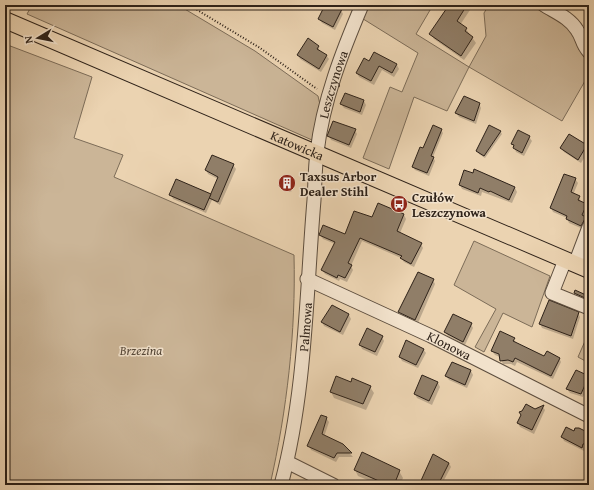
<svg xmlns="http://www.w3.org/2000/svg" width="594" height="490" font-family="'Gentium Book Plus',serif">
<rect width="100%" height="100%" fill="#ebd3b1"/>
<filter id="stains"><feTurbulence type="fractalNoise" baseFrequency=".005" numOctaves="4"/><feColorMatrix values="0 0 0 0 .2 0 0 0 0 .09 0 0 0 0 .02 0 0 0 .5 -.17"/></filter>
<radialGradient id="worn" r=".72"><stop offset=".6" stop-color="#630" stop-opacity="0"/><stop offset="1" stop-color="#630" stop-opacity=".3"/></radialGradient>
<g fill="#cbb597" stroke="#7c6c58">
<polygon points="32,5 178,5 255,51 318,96 321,109 312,140 27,14"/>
<polygon points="366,5 433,5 416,34 469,67 486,36 484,13 487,8 482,5 530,5 564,24 574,36 579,50 589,58 589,74 562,121 469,67 447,111 414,97 389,169 363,158 390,87 402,92 418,53 360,17"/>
<path d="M5 44 92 77 74 138 123 155 114 177 294 255C296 332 287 410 270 485H5Z"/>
<polygon points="474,241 550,276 532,327 503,313 484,352 475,347 496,309 454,285"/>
<polygon points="589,332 589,363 578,357"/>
</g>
<g fill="#0003">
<polygon points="449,5 471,5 472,7 460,25 466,29 476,43 464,60 434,39 431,34"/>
<polygon points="341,10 343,14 335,30 322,23 319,19"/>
<polygon points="318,46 320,52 326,55 329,59 321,72 300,59 298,55"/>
<polygon points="374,53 397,65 399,69 394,77 382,70 374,85 359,77 357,73 369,62"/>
<polygon points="345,94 364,101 366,105 362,115 344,108 341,104"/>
<polygon points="479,104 481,108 476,124 459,117 456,113"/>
<polygon points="355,130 357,134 351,148 331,140 329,136"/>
<polygon points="441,130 443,133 433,157 435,161 429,176 415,170 413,167 424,150"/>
<polygon points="500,131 502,134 485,158 479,154 477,151"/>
<polygon points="529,137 532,141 524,156 516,152 513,144"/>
<polygon points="586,146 589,150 581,163 564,152 561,148"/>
<polygon points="233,165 236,169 220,205 212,200 206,213 173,199 171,195 211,197 218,179 208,174 206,170"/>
<polygon points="284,177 295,183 291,192 280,186"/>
<polygon points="575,179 578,183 573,195 579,197 581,202 586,204 589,208 585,218 587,222 583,229 569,223 567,218 553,212 551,208"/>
<polygon points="460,185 515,188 517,192 512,203 482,192 481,196 462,189"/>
<polygon points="379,204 404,215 406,219 400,233 421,244 423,248 414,267 404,262 401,258 362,241 351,266 353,270 347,282 340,279 339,281 325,274 322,270 335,244 323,239 320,235 346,236 372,219"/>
<polygon points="433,280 435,284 418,323 402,316 399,312"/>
<polygon points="575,293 585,296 586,299 576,295"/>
<polygon points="332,306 349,315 351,319 343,335 324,326 322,322"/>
<polygon points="578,313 580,317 573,339 542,328 540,324"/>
<polygon points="471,324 473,328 465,345 448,336 445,332"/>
<polygon points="382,337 384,341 377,356 362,349 360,344"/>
<polygon points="514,339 516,343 545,357 559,358 561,362 553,379 517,362 515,366 511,364 503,364 500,357 495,355 492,351"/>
<polygon points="423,349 426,353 418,368 402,361 400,357"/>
<polygon points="452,363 471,371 473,375 467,388 449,380 446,376"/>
<polygon points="576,371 589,377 589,385 583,397 570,393 567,389"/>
<polygon points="423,376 438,383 440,387 432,405 417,398 415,394"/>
<polygon points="351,383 370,387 374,393 366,410 334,398 331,392"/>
<polygon points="543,407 545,410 534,434 520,427 518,423"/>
<polygon points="326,418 329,422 324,437 342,445 353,457 339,457 336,462 311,450 309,446"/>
<polygon points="574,432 589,435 588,447 584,451 564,441 562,437"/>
<polygon points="449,463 451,467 444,480 441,479 438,485 420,485"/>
<polygon points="355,470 399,471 403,478 400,485 379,485 358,476"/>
</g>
<g fill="#907e68" stroke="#2e2219">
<polygon points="325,5 334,5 342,9 333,27 318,19"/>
<polygon points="449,5 467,5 457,21 467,28 465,31 473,37 461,56 429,34"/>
<polygon points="308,38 319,46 317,49 327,55 319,69 297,55"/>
<polygon points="374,52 397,64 392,73 379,66 371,81 356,73 364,58 369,61"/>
<polygon points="345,93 364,100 360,112 340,104"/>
<polygon points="464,96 480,103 474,121 455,113"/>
<polygon points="333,121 356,129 349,145 327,136"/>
<polygon points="433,125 442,129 431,156 434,157 427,173 412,167 420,147 423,148"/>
<polygon points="489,125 501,131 484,156 476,151"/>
<polygon points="518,130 530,136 522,153 513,148 514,145 511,144"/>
<polygon points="569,134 587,145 578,160 560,148"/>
<polygon points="212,155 234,164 218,202 209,198 218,177 205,170"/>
<polygon points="474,169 515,187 509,200 490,191 489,192 480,188 478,193 459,185 464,170 473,173"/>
<polygon points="564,174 576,178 571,192 580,196 578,200 587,204 582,215 586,217 581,226 566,219 567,216 550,208"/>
<polygon points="284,176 294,180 290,191 279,186"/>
<polygon points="176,179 211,194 204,210 169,195"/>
<polygon points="378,203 404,214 397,231 422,243 411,264 400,258 402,256 360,238 348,263 352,265 345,278 338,275 337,278 321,270 335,242 319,235 323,225 345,234 354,211 372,217"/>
<polygon points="418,272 434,279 415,320 398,312"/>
<polygon points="575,290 586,295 585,298 574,293"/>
<polygon points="549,300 579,312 571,336 539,324"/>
<polygon points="332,305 349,314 340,332 321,322"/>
<polygon points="453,314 472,323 463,342 444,332"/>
<polygon points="367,328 383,336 375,352 359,345"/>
<polygon points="500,331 515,338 513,341 544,356 547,351 560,358 551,376 515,358 513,362 508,360 500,361 499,354 491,351"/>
<polygon points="406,340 424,349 416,365 399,357"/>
<polygon points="452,362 471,370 465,385 445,376"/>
<polygon points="576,370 589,376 581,394 566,389"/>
<polygon points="422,375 438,382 429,401 414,394"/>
<polygon points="336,376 351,382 352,378 371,386 363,404 330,392"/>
<polygon points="526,404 535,409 544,405 532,430 517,423 521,415 519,412 522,411"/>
<polygon points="321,415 327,417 322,434 343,444 352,453 337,453 334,458 307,446"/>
<polygon points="566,427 574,431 575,428 579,428 589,433 586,440 587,443 583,444 582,448 561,437"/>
<polygon points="362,452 400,470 394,485 388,485 354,470"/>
<polygon points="433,454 449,463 438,485 419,485"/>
</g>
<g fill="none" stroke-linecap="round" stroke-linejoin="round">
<defs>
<g id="minor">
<path d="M544 5C555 12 570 18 577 30 583 38 581 43 589 52"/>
<polyline points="565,260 552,293 589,308"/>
<polyline points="575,264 589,227"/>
<path id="s1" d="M307 279 431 336 589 416"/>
<polyline points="287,462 333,485"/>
<path id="s2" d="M281 485C306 392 306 295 314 200 315 184 315 168 317 152 323 101 342 52 362 5"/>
</g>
<g id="major">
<path id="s3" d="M5 20 589 270"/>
</g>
</defs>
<use href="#minor" stroke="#5d4e3f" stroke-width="15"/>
<use href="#major" stroke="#2e2219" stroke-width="18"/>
<polyline stroke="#2e2219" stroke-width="2" stroke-dasharray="1 2" stroke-linecap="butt" points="189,5 260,48 317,89"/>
<use href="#minor" stroke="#f2e2cc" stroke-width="13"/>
<use href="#major" stroke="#ebd3b1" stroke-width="16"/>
</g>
<defs>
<symbol id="building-disc" viewBox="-11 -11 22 22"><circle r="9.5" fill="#8f2418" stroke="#f2e2cc"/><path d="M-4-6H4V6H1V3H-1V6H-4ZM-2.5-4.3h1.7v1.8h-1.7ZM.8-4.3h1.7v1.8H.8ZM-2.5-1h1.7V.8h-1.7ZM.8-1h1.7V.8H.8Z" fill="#fff"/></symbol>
<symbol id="bus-disc" viewBox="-11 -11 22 22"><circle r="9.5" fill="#8f2418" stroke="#f2e2cc"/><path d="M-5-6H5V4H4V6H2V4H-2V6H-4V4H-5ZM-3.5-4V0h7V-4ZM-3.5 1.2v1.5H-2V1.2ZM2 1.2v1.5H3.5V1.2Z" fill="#fff"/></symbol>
</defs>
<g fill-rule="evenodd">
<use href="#building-disc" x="277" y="173" width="20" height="20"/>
<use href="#bus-disc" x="389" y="194" width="20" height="20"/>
</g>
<g text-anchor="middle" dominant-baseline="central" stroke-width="3" stroke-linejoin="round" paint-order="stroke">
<g font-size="13" fill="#2e2219" stroke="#f2e2cc">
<text stroke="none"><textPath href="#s2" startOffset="405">Leszczynowa</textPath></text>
<text stroke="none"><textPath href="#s3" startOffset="318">Katowicka</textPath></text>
<text stroke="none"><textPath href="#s2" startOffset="160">Palmowa</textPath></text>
<text stroke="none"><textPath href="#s1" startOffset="157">Klonowa</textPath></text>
</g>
<g font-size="13" font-weight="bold" fill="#2e2219" stroke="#f2e2cc" text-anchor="start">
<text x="300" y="176">Taxsus Arbor<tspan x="300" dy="15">Dealer Stihl</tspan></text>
<text x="412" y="197">Czułów<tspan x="412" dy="15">Leszczynowa</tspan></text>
</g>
<g font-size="13" font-style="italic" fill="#554738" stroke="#f2e2cc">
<text x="141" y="350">Brzezina</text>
</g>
</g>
<rect width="594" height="490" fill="none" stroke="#ebd3b1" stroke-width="20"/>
<rect x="6" y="6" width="582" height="478" fill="none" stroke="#2e2219" stroke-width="2"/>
<rect x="10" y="10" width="574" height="470" fill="none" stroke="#2e2219"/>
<g transform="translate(38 38) rotate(260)" stroke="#f2e2cc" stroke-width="3" paint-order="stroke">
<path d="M0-3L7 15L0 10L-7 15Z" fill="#2e2219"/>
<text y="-6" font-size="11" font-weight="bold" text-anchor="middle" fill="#2e2219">N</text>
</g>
<rect width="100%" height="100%" filter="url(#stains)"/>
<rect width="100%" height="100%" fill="url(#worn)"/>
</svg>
